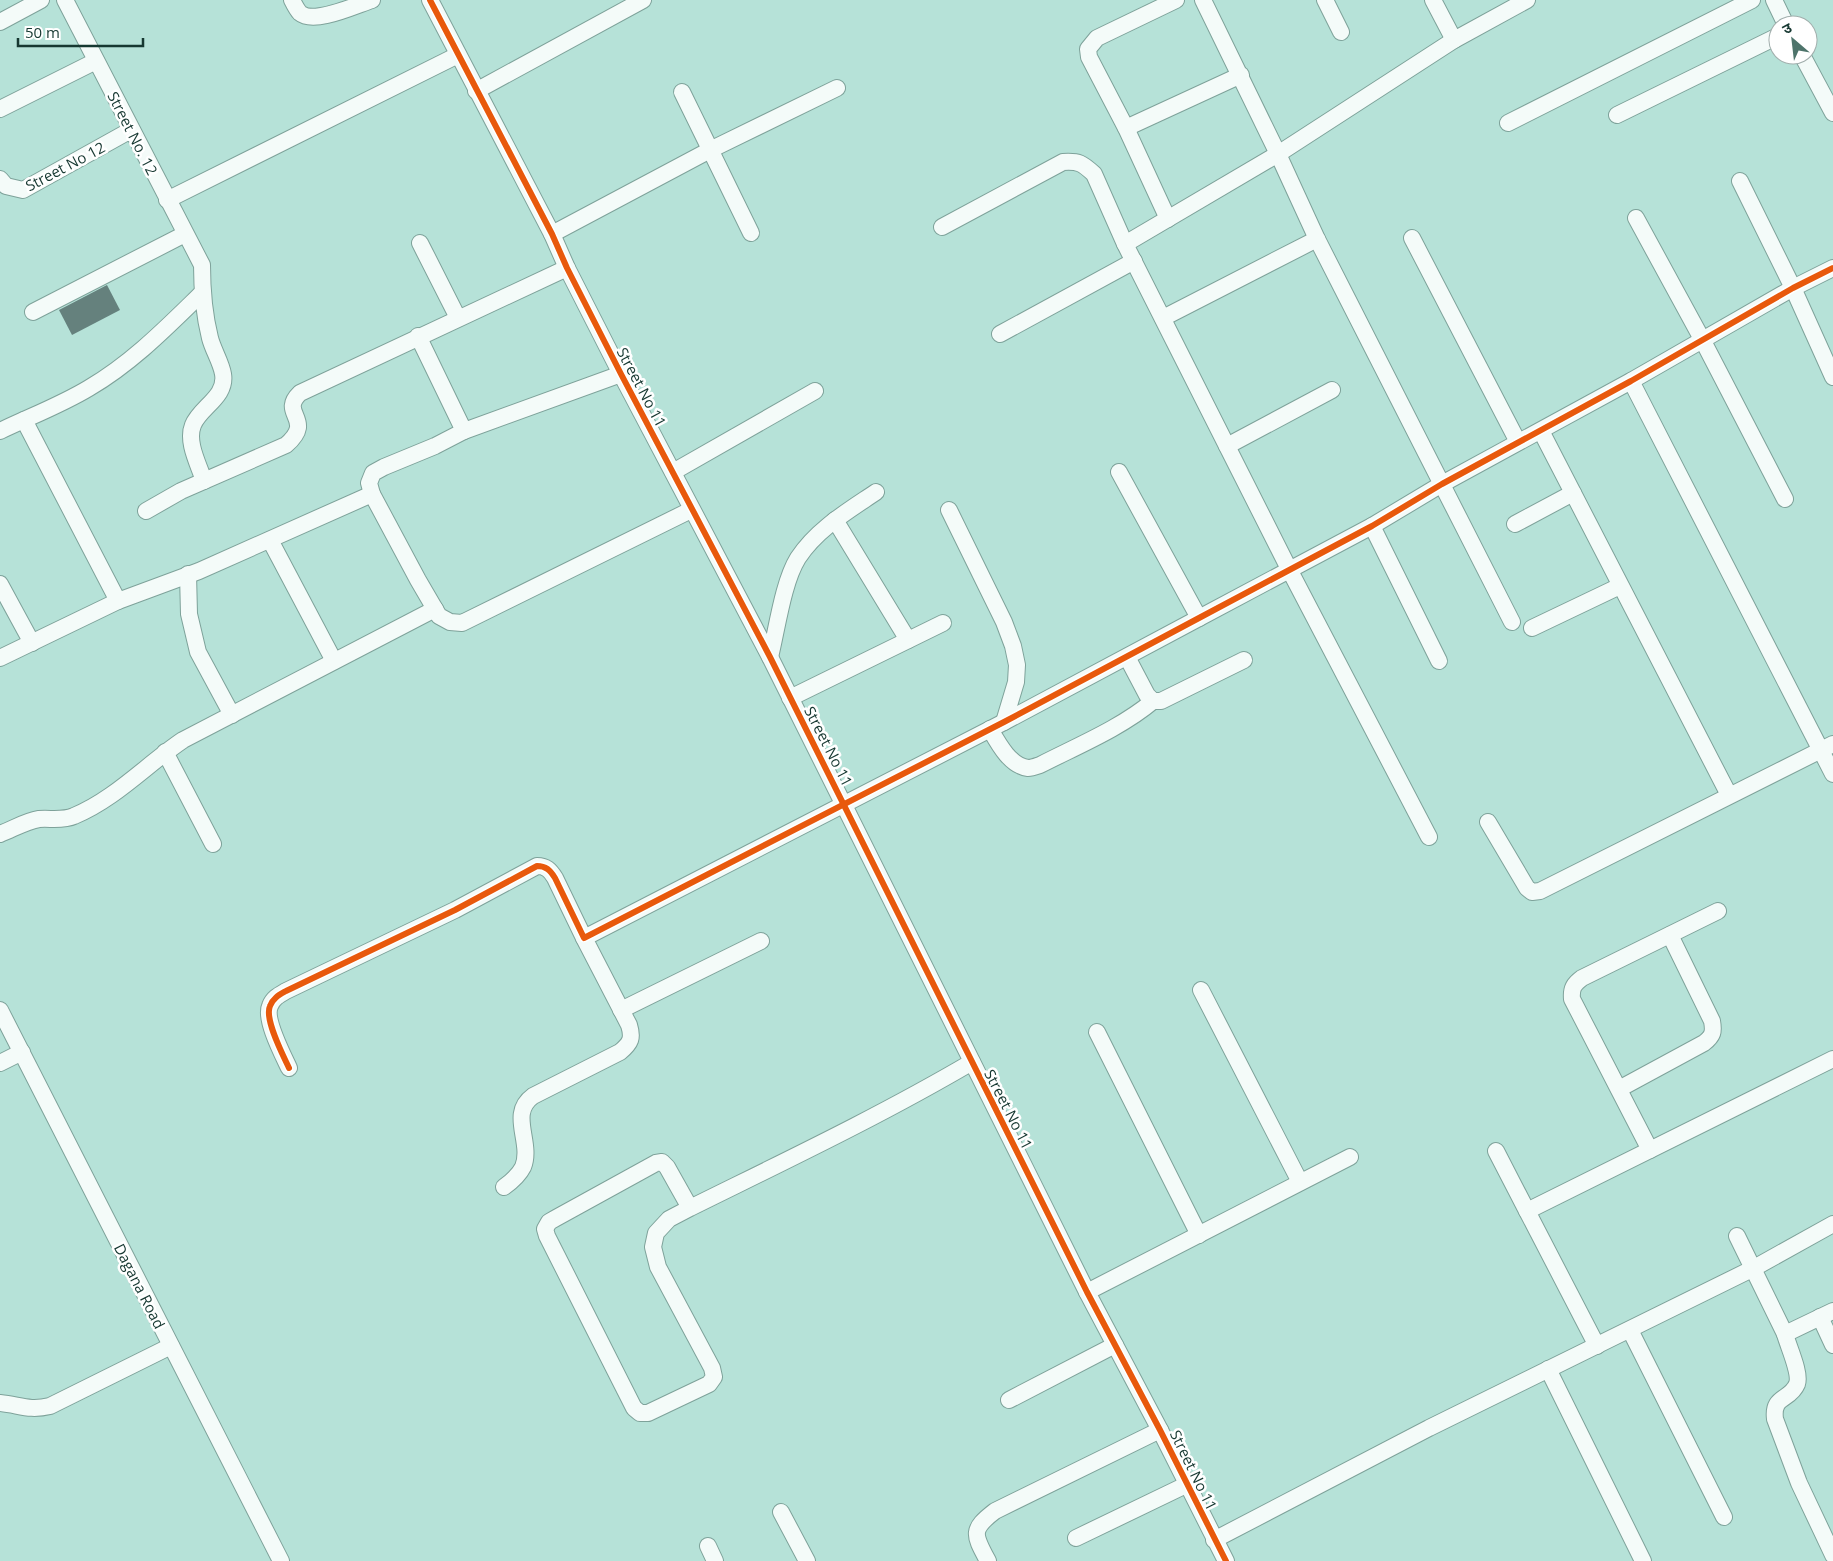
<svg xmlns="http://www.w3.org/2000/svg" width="1833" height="1561" font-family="'Open Sans','Noto Sans Devanagari',sans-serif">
<rect width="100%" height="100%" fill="#b6e2d8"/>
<polygon fill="#65817d" points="107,285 120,310 72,335 59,310"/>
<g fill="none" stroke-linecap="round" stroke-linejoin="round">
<defs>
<g id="minor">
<path d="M65 0 202 265C202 290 204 314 210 338 213 350 221 362 223 374 227 397 200 407 193 425 186 442 199 465 204 481"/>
<path d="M292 0C294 4 297 10 300 13 314 25 356 5 372 0"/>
<polyline points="430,0 552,234 567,268 621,374 770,657 1087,1292 1160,1430 1226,1561"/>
<polyline points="1203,0 1278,154 1317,239 1512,622"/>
<polyline points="1325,0 1341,32"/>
<polyline points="1433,0 1454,40 1527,0"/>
<polyline points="1774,0 1786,25"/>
<polyline points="0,22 41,0"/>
<polyline points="1802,55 1833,113"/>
<polyline points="476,91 643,0"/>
<polyline points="682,92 751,233"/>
<polyline points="0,109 96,61"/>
<polyline points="1617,115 1778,36"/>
<polyline points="1508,123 1752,0"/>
<polyline points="1126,128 1241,75"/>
<polyline points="0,179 6,186 23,190 131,130"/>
<polyline points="1740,181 1793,288 1833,377"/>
<polyline points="167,200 458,55"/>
<polyline points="1636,218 1703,341 1785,499"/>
<polyline points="1168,219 1126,128 1089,57 1088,49 1097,38 1176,0"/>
<path d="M942 227 1063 162C1079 161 1082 163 1094 174L1125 244 1289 569 1429 837"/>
<polyline points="552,234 710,150 837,88"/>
<polyline points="1412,238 1518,442"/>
<polyline points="420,243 458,318"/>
<polyline points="1125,244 1278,154 1454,40"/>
<polyline points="33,312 185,234"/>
<polyline points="1163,318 1317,239"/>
<polyline points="1000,334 1134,261"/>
<polyline points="418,336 464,431 435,446 384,467 373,473 369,483 372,494 418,580 439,616 450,622 462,623 691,510"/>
<polyline points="1631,381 1833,774"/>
<path d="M0 431C29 417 61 405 89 388 132 363 167 327 202 293"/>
<polyline points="464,431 621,374"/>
<polyline points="1541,431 1729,795"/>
<polyline points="1227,446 1332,390"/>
<polyline points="673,472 815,391"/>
<polyline points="1119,472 1199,618"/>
<polyline points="949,510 1004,622 1013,646 1017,665 1016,682 1004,722"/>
<path d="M146 511 181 491 286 445C316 419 278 414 300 393L567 268"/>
<polyline points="835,520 908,640"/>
<polyline points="1515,524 1573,493"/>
<polyline points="1372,526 1439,661"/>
<polyline points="270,540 334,661"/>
<polyline points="188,574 189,614 198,652 232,715"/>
<polyline points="0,584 32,643"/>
<polyline points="118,601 199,571 372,494"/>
<polyline points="1532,628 1620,586"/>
<path d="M770 657C777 629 783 582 798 558 817 529 848 511 876 492"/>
<polyline points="1127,657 1147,695 1153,701 1161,701 1244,660"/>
<polyline points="0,658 118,601 24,420"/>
<polyline points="790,698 943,623"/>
<path d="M990 729C998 743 1010 766 1028 768 1032 768 1037 766 1040 765 1077 746 1121 728 1153 701"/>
<polyline points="165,752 213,844"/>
<polyline points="1488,822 1527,888 1532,892 1540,891 1833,744"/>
<path d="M0 834C13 829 26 821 39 819 50 818 63 821 74 816 115 799 146 765 183 740L435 609"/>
<polyline points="1201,990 1300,1182"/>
<polyline points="0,1010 281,1561"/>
<polyline points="621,1010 761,941"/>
<polyline points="1097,1032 1199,1235"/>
<polyline points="0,1063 22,1052"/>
<path d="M289 1068C283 1055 264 1019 270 1006 273 998 279 995 286 991L455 910 537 866C546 866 550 870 555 878L584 938 1004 722 1199 618 1372 526 1442 484 1631 381 1793 288 1833 268"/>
<path d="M1619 1089 1704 1043C1713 1036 1714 1032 1712 1021L1670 935"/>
<path d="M1650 1150 1572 999C1571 988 1574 984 1582 978L1718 911"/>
<polyline points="1496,1151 1527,1211"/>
<path d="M504 1187C511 1182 519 1175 523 1167 533 1142 508 1114 533 1096L620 1052C631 1043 633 1038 629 1025L584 938"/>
<path d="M690 1208 667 1167 662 1162 656 1163 556 1218 549 1222 545 1229 547 1236 634 1408 640 1413H648L709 1384 714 1377 712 1368 658 1267 653 1247 656 1233 669 1219 690 1208C785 1161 880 1116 972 1062"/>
<polyline points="1737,1236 1785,1334"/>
<polyline points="1087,1292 1350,1157"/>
<path d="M1833 1311 1785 1334C1788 1346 1801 1373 1797 1384 1790 1401 1772 1395 1775 1419L1799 1483 1833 1555"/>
<polyline points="1820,1317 1833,1345"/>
<polyline points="1630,1330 1724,1517"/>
<polyline points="1597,1346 1527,1211 1833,1059"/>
<polyline points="1548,1369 1643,1561"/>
<polyline points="1009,1400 1115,1345"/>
<path d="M0 1403C20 1405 29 1411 50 1406L171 1346"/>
<polyline points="781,1512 807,1561"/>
<polyline points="1076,1538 1188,1484"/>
<polyline points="1214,1540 1429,1428 1754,1268 1833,1224"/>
<polyline points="708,1546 715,1561"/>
<path d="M988 1561C974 1535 970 1530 995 1511L1160 1430"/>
</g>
</defs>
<use href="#minor" stroke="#7ea29a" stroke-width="18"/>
<use href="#minor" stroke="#f4fbf9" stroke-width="16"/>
<defs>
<g id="cycleway">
<polyline points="430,0 552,234 567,268 621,374 770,657 1087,1292 1160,1430 1226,1561"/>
<path d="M289 1068C283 1055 264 1019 270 1006 273 998 279 995 286 991L455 910 537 866C546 866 550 870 555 878L584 938 1004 722 1199 618 1372 526 1442 484 1631 381 1793 288 1833 268"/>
</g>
</defs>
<use href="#cycleway" stroke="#fff" stroke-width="9"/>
<use href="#cycleway" stroke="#e8590c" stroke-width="6"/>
</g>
<g text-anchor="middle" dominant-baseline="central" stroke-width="5" stroke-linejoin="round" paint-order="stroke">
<g font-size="15" fill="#163831" stroke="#fff">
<text transform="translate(133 133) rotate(63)">Street No. 12</text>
<text transform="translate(65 166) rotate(-28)">Street No 12</text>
<text transform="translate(642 387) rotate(62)">Street No 11</text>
<text transform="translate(829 746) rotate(63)">Street No 11</text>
<text transform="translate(1009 1109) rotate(63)">Street No 11</text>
<text transform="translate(140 1286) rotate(63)">Dagana Road</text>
<text transform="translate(1194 1470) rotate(64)">Street No 11</text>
</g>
</g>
<g transform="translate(1793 40) rotate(332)"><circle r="24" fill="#ffffff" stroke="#a2afad"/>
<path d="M0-4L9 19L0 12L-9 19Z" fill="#4e746b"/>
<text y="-8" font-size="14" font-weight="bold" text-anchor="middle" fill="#163831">उ</text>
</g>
<path d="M18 38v8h125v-8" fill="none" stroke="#163831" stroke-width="2.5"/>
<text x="25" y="38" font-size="15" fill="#163831" stroke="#ffffff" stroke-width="4" paint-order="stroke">50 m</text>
</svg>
